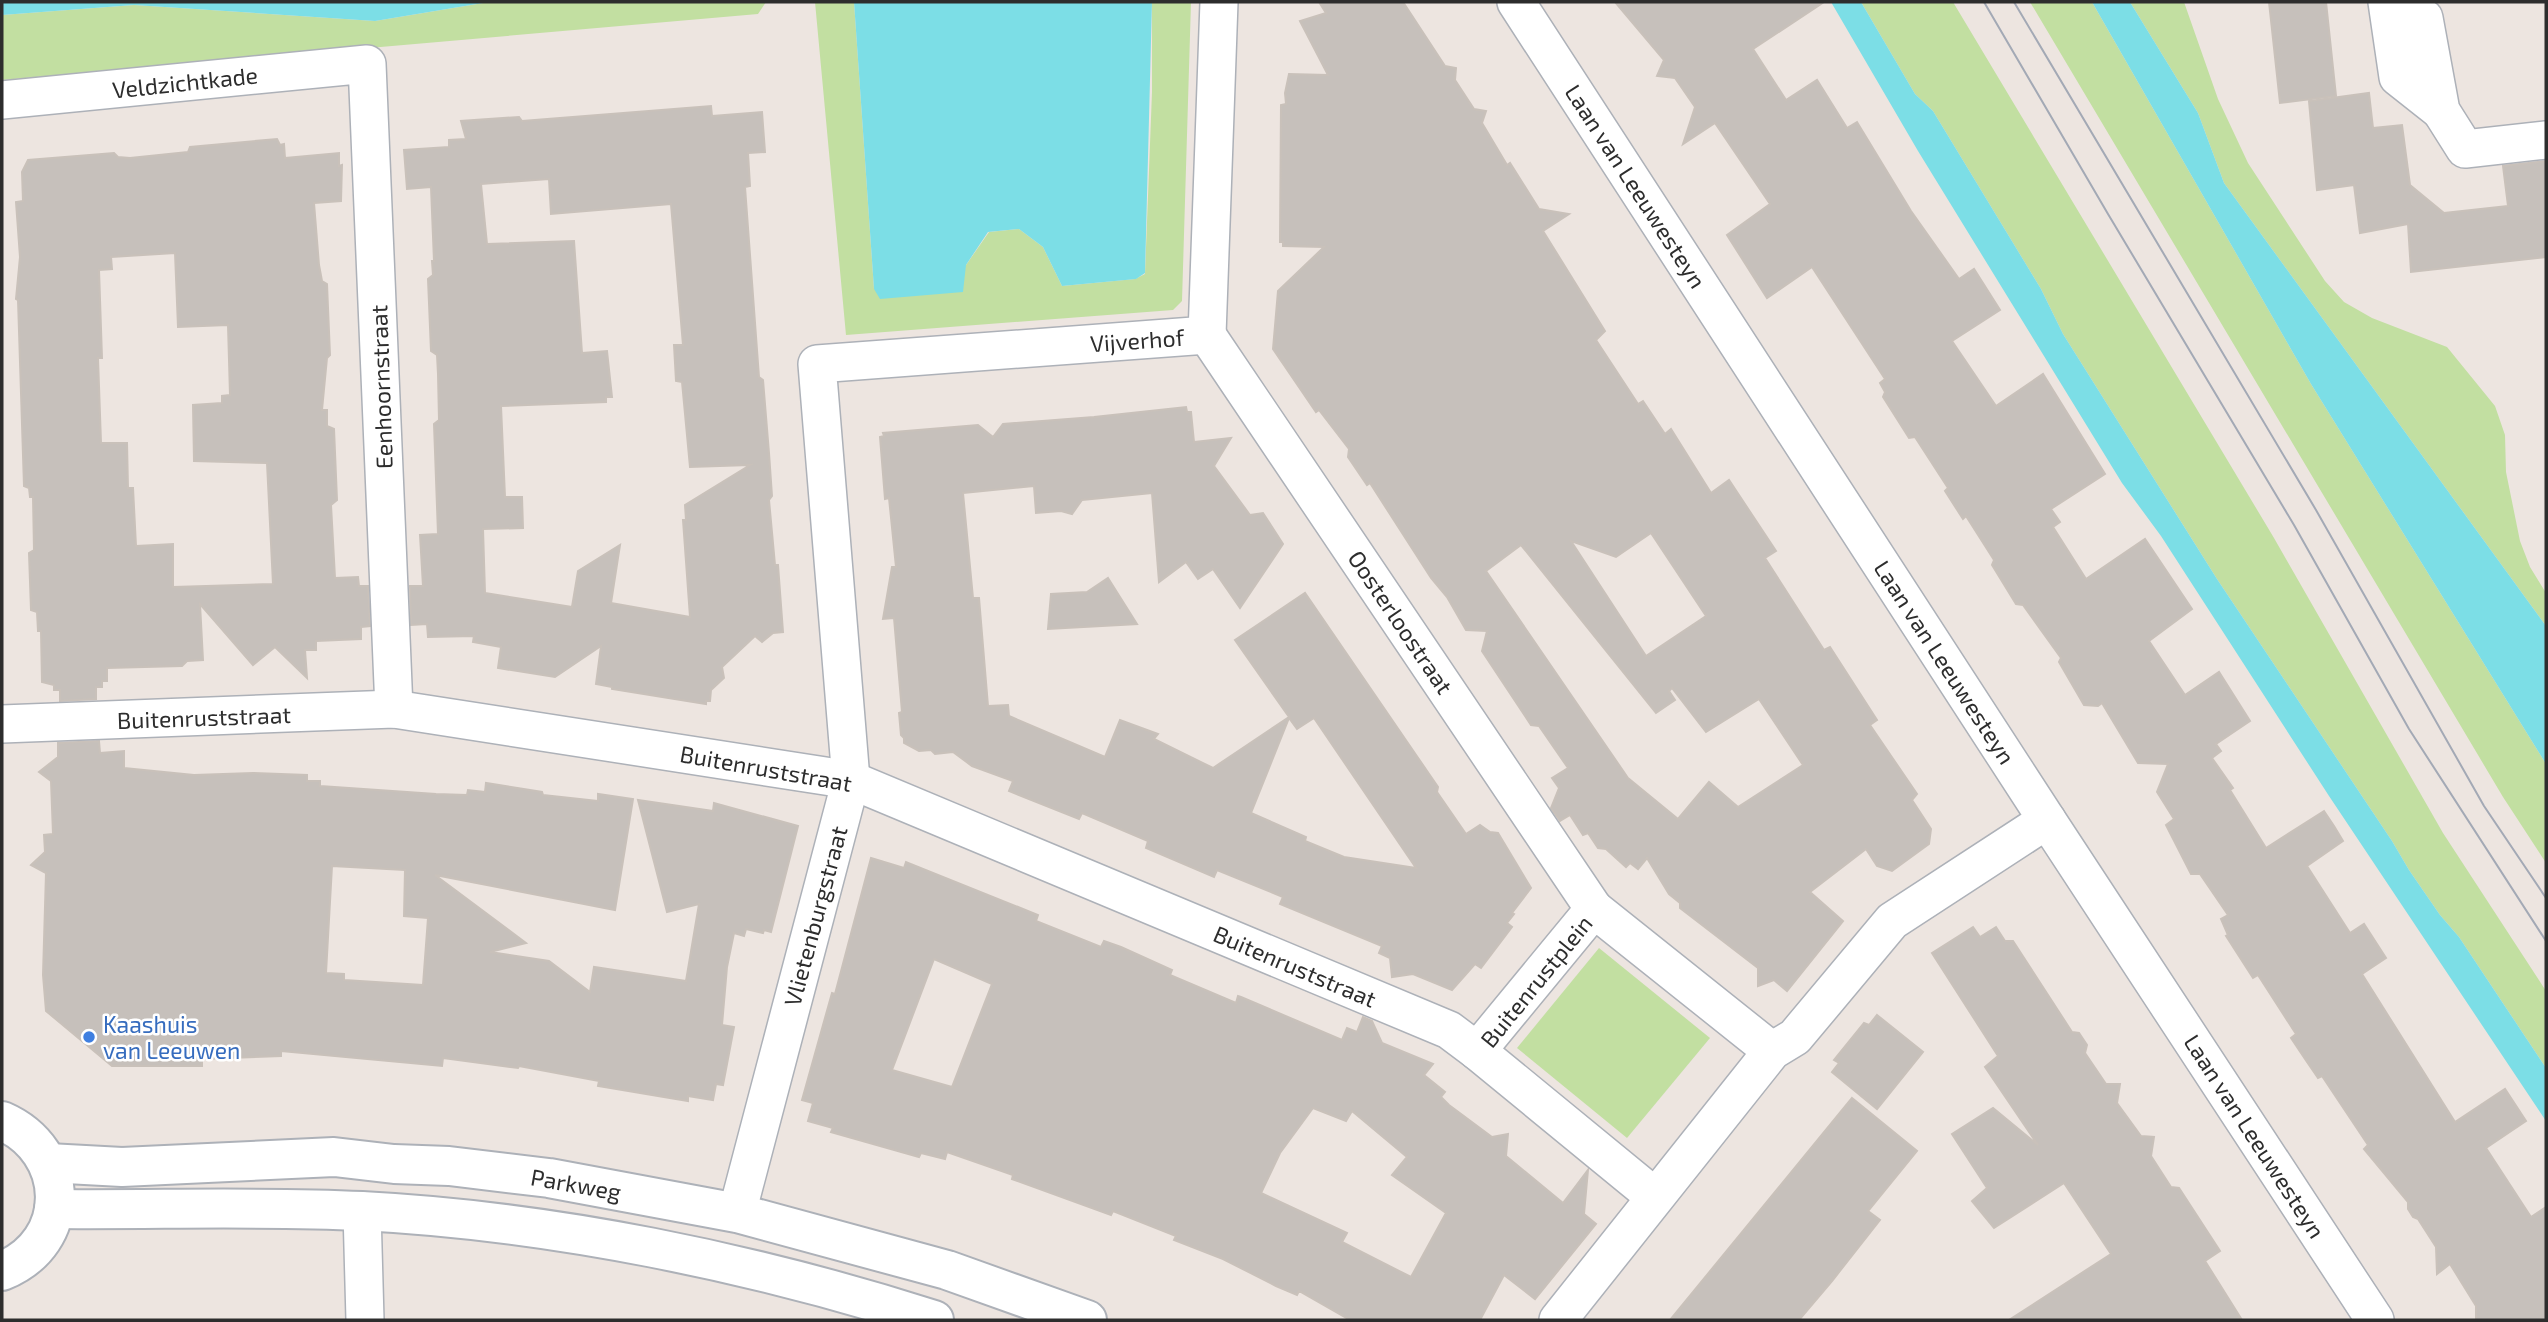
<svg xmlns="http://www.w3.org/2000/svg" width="2548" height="1322" font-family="'Exo 2',sans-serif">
<rect width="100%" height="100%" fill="#ede5e0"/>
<g fill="#c2dfa1">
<polygon points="489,2 769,2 766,2 758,14 2,80 2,15 134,5 375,21"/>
<polygon points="815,2 854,2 874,289 966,265 989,232 1019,229 1043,247 1062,286 1135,279 1145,274 1152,92 1152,2 1191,2 1182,301 1173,310 846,335"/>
<polygon points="1861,2 1953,2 2274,538 2443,833 2546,991 2546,1068 2459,937 2440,915 2409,870 2392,841 2217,579 2063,334 2041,289 1933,111 1915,94"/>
<polygon points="2030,2 2092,2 2311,384 2546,764 2546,863 2503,797"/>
<polygon points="2130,2 2184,2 2218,99 2248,163 2325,281 2344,302 2372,318 2447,347 2495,406 2505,435 2506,472 2520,541 2530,567 2546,593 2546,626 2224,183 2198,113"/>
<polygon points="1599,948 1710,1038 1627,1138 1517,1048"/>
</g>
<g fill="#7cdee6">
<polygon points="2,2 489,2 375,21 134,5 2,15"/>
<polygon points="854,2 1152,2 1145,273 1136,279 1062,286 1043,247 1019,229 988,232 966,265 963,292 880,299 874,289"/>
<polygon points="1831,2 1861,2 1915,94 1933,111 2041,289 2063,334 2217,579 2392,841 2409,870 2440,915 2459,937 2546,1068 2546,1121 2329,796 2161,536 2122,483 1918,151"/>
<polygon points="2092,2 2130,2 2198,113 2224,183 2546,626 2546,764 2311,384"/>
</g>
<g fill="#c6c0bb" stroke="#c9c1ba" stroke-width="2" fill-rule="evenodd">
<path d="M1319 2H1403L1445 66 1456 68 1455 80 1474 109 1486 111 1482 123 1507 165 1510 163 1539 209 1569 214 1543 231 1605 331 1596 340 1638 404 1643 401 1665 434 1671 429 1711 493 1729 480 1776 551 1765 558 1824 650 1830 647 1877 720 1870 725 1917 794 1912 800 1931 829 1929 844 1892 871 1877 866 1866 849 1810 892 1843 921 1787 991 1774 980 1758 986V968L1680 908V903L1669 894 1647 858 1638 869 1630 863 1626 867 1606 849 1598 848 1588 833 1583 835 1570 815 1560 821 1551 808 1559 788 1552 778 1568 768 1539 726 1531 725 1482 651 1487 631 1466 630 1447 597 1431 578 1370 483 1367 485 1348 457 1349 449 1319 410 1316 412 1273 349 1278 291 1324 247 1283 246V242H1280L1281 105 1286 104 1285 93 1289 74 1328 75 1300 21 1326 13ZM1651 533 1706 616 1646 656 1571 541 1616 557ZM1521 545 1656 713 1675 700 1669 691 1672 688 1706 732 1759 699 1803 765 1738 807 1709 782 1678 819 1628 778 1486 571Z"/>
<polygon points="1615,2 1824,2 1753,49 1786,100 1817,80 1847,128 1857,122 1911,211 1959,279 1974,269 2000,310 1952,341 1996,406 2043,374 2105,474 2051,509 2060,522 2053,527 2086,579 2145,539 2192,609 2149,641 2185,695 2219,672 2250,721 2216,744 2221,751 2212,758 2233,788 2230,790 2266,848 2324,811 2334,826 2343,841 2307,866 2350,933 2364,924 2386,958 2362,974 2455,1122 2505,1089 2526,1121 2486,1148 2531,1217 2546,1207 2546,1320 2476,1320 2476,1306 2450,1264 2437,1274 2436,1247 2418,1219 2413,1217 2408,1209 2408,1202 2364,1149 2368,1145 2322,1076 2318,1078 2305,1059 2291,1038 2296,1034 2258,975 2253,978 2226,936 2228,935 2221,919 2228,915 2200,874 2191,874 2166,825 2174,819 2157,792 2168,764 2138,763 2102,703 2098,706 2084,705 2059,662 2061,658 2023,605 2016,604 1992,565 1994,560 1966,516 1963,519 1945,491 1948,488 1915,437 1909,438 1883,397 1885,392 1880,383 1885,379 1812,267 1767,298 1727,235 1770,204 1715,123 1683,144 1695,107 1675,78 1657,76 1664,60"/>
<polygon points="2269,2 2326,2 2336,96 2280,103"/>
<polygon points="2369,93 2373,128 2402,125 2410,185 2444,213 2508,206 2503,166 2546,161 2546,257 2411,272 2408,224 2360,233 2354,185 2317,190 2309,101"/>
<path d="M711 106 712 116 762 112 765 152 748 153 750 186 745 187 759 377 763 380 769 453 772 496 769 500 775 565H778L783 632 773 633 762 642 755 636 722 667 724 678 711 690 710 701H706V704L612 689V687L596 684 601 646 555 677 498 668 501 647 473 642 474 636 428 637 427 624 411 625 410 586H423L420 535 438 534 434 424 439 420 438 374 437 355 431 351 428 279 433 275 432 261H434L431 187 407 189 404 150 449 147V140L466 139 461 121 519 117 522 121ZM549 179 551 214 671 204 683 345H674L676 381 682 382 690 467 750 465 685 505 686 520H683L690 617 611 603 620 545 578 571 572 607 485 593 483 529 523 528 522 497H505L501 406 606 402V397H612L607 351 582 353 574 241 487 244 481 184Z"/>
<path d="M277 139 280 145 284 144 285 158 339 153V166L342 165 341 201 314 203 319 265 322 281 327 284 330 355 327 358 322 410H327V426L334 429 337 500 331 505 335 578 358 577 359 586H368L370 626 361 627V639L316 641V650H305L307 678 275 647 253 665 200 604 203 660 187 661 182 666 107 668V681H102V687H96V699L60 701V690H54V685L42 682 41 631H38L37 612 31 610 29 553 34 550 33 497H30L29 488 24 486 18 300 16 299 20 257 16 202 23 201 22 172 28 160 114 153 118 157 130 158 188 152 190 147ZM175 253 178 327 228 325 230 395 222 396V403L193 405 194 461 267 463 273 584 173 587V544L136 546 133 488H128L127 443H101L98 358H102L99 270 112 269 111 257Z"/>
<path d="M1186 407 1187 412H1191L1194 442 1231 438 1214 466 1250 515 1263 513 1283 544 1240 608 1213 569 1198 579 1186 562 1159 582 1152 493 1082 500 1072 514 1061 511 1036 513 1034 486 963 493 973 598H979L988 706 1008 705 1009 716 1105 757 1120 720 1158 734 1154 739 1213 768 1289 717 1235 640 1305 593 1438 787 1437 792 1466 834 1480 825 1490 832 1498 833 1531 888 1512 913 1514 914 1507 923 1512 927 1481 968 1475 964 1452 990 1413 974 1392 977 1390 958 1379 953 1382 946 1280 904 1283 897 1217 870 1214 877 1146 848 1148 841 1082 813 1079 819 1009 791 1013 781 972 766 953 752 935 754 931 750 919 751 904 743V738L901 735 899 713 902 712 894 618 883 619 892 567H896L889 498 885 499 880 437 884 436 883 433 978 425 993 437 1003 424 1094 417ZM1289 718 1297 729 1314 718 1416 868 1344 857 1305 841 1306 837 1251 813Z"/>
<polygon points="1108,578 1137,624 1048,629 1051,594 1087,592"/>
<path d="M99 741 100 753 124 751V768L194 775 253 773 307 775V781H320V786L436 794 467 795 468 790 485 792 486 783 542 792 543 795 598 801V794L633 799 615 910 435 875 526 943 490 952 549 961 590 992 594 967 686 981 699 904 667 912 638 800 713 811 714 803 798 826 771 932 764 930 763 933 746 929 744 936 734 933 727 967 722 1025 734 1027 723 1085 716 1084 713 1100 688 1096V1101L598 1086 599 1081 519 1066 518 1068 443 1058 442 1066 281 1051V1056L202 1059V1066H112L46 1011 43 975 46 873 31 865 45 852 44 835 53 834 51 781 39 772 58 757V743ZM332 866 405 870 404 916 428 918 423 985 344 980V974L326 973Z"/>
<path d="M871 858 904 868 906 862 1038 915 1036 921 1101 947 1104 941 1121 947 1172 970 1170 975 1236 1003 1238 996 1241 997 1342 1040 1347 1028 1357 1032 1363 1017 1372 1021 1382 1043 1433 1064 1424 1075 1445 1092 1441 1097 1449 1105 1492 1137 1508 1134 1506 1156 1563 1203 1588 1170 1584 1214 1596 1224 1535 1299 1504 1275 1480 1320H1350L1299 1291 1297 1295 1276 1286 1223 1259 1174 1240 1176 1236 1113 1211 1111 1215 1012 1179 1013 1175 947 1152 945 1159 921 1153 919 1157 831 1132 833 1128 808 1121 813 1103 802 1100 832 993 835 994ZM934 959 992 984 952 1087 892 1070ZM1313 1108 1346 1121 1352 1111 1407 1157 1392 1175 1446 1213 1411 1277 1342 1242 1347 1233 1261 1193 1280 1153Z"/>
<polygon points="1973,927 1980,937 1996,927 2005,941 2013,941 2072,1032 2079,1033 2087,1045 2085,1053 2106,1084 2120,1084 2117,1103 2141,1136 2154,1137 2151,1156 2171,1187 2179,1188 2220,1251 2205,1261 2242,1320 2009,1320 2111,1254 2064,1183 1994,1228 1972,1201 1987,1188 1952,1134 1993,1108 2038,1145 1985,1067 1998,1056 1932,953"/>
<polygon points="1877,1015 1923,1052 1877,1109 1832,1072 1839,1063 1834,1060 1864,1023 1869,1025"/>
<polygon points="1852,1098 1917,1151 1868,1211 1880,1220 1832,1281 1799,1320 1670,1320"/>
</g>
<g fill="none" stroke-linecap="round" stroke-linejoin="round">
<defs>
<g id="minor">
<polyline points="1516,2 2047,820 2375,1320"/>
<polyline points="2387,2 2398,77 2441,111"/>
<polyline points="2399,2 2424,18 2441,111 2465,149 2546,140"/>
<polyline points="2,100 367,64 394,709"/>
<polyline points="1207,335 1594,909"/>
<polyline points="2,724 394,709 851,780 1449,1030 1477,1051"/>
<polyline points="1655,1197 1477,1051 1594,909 1772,1051"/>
<polyline points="362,1211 365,1320"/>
<polyline points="737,1213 851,780 817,364 1207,335 1219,2"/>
<polyline points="1558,1320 1772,1051 1795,1037 1892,921 2047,820"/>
</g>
<g id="tertiary">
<path d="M2 1121C71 1151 74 1242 2 1271"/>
<polyline points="48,1163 122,1167 334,1157 394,1164 449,1166 549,1178 737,1213 947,1270 1087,1320"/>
<path d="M54 1209C157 1210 260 1206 362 1211 553 1221 752 1262 934 1320"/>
</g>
</defs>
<use href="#minor" stroke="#adb1b8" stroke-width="40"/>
<use href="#tertiary" stroke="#adb1b8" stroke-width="42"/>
<use href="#minor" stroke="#fff" stroke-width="37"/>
<use href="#tertiary" stroke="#fff" stroke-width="38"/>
<g stroke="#a3a9b5" stroke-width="2">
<polyline points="1984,2 2108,214 2294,525 2409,729 2546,941"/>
<polyline points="2014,2 2316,510 2484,806 2546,898"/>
</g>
</g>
<circle fill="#3f7fe0" stroke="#fff" stroke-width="2.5" cx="89" cy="1037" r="7"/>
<g text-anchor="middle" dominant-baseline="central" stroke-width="5" stroke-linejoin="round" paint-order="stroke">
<g font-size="23" fill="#2d2d2d" stroke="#fff">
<text transform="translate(185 82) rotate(-6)">Veldzichtkade</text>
<text transform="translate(1636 186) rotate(57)">Laan van Leeuwesteyn</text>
<text transform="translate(1137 340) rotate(-4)">Vijverhof</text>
<text transform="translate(381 387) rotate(-92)">Eenhoornstraat</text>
<text transform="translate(1401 622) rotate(56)">Oosterloostraat</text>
<text transform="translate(1945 662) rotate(57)">Laan van Leeuwesteyn</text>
<text transform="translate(204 717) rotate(-2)">Buitenruststraat</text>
<text transform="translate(766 768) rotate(10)">Buitenruststraat</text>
<text transform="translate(815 916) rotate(-75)">Vlietenburgstraat</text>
<text transform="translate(1295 966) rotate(23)">Buitenruststraat</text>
<text transform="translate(1536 981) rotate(-51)">Buitenrustplein</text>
<text transform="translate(2255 1136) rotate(57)">Laan van Leeuwesteyn</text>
<text transform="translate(576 1184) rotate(10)">Parkweg</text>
</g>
<g font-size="23" fill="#366cbe" stroke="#fff" text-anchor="start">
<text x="103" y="1024">Kaashuis<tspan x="103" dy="26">van Leeuwen</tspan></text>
</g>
</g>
<rect width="2548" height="1322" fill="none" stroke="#2d2d2d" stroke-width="7"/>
</svg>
